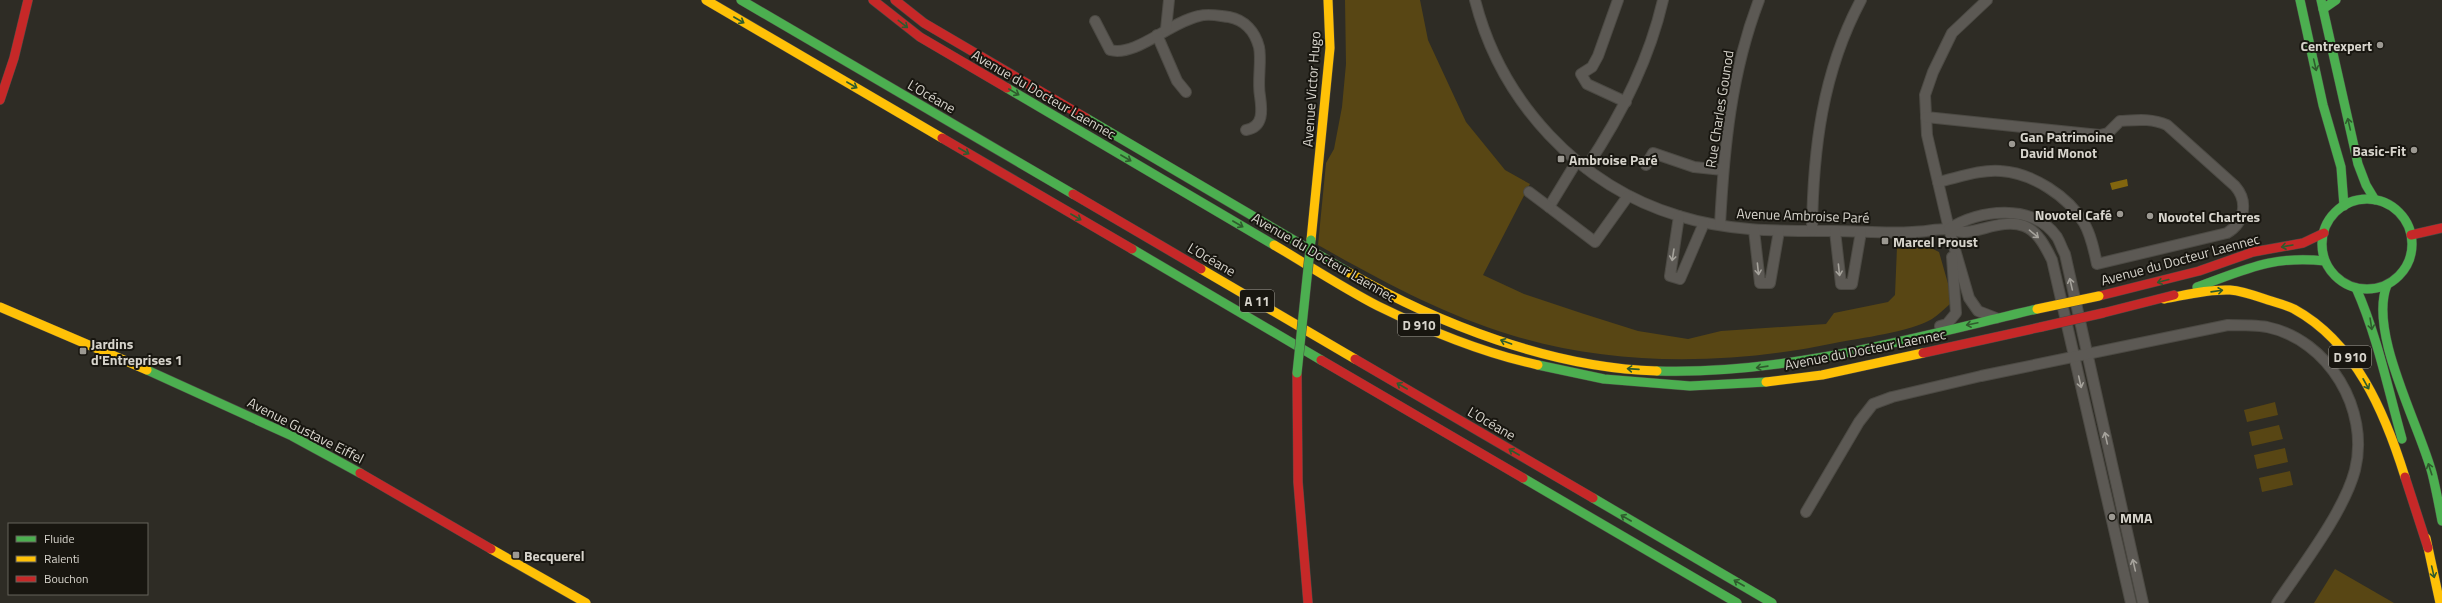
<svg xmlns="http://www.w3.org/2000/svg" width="2442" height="603" font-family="'Titillium Web',sans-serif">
<rect width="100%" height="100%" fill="#2e2c25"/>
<g fill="#584614">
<path d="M1345 0H1420L1428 40 1466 122 1505 170 1530 184 1483 275 1524 294 1581 313 1638 331 1688 339 1721 331 1826 324 1834 313 1888 302 1895 295 1897 247H1929L1939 252 1949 287 1950 304C1944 309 1938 315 1932 319 1911 332 1860 338 1835 343 1730 365 1615 367 1511 335 1442 314 1380 280 1318 245L1326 163 1334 149 1342 107 1346 64Z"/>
<polygon points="2275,402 2278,415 2247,422 2244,410"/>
<polygon points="2279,425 2283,439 2252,446 2249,432"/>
<polygon points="2285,448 2288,462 2257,469 2254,455"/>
<polygon points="2290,471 2293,485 2262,492 2259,478"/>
<polygon points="2335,569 2394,603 2314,603"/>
</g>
<polygon fill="#82660e" points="2127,179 2128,186 2112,190 2110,183"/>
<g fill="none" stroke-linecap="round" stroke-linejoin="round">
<defs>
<g id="street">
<path d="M1475 0C1501 102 1579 186 1679 216 1730 232 1782 231 1834 231 1860 231 1886 234 1912 232 1924 232 1935 229 1947 229 1953 229 1959 232 1964 232 1983 231 2004 219 2024 226 2038 231 2046 248 2052 260L2131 603"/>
<polyline points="1618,0 1598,56 1592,67 1581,74 1587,84 1626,102"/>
<polyline points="1987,0 1952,33 1933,72 1925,95 1927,135 1949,229 1969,298 1978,311 1996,318"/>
<path d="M1095 21 1110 50C1136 57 1170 22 1199 16 1209 13 1219 16 1229 17 1245 20 1255 32 1259 47 1262 61 1257 81 1260 96 1262 110 1264 127 1246 130"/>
<polyline points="1166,29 1169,0"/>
<polyline points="1157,35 1177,81 1186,92"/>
<path d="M1926 117 2100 135 2108 133 2120 121C2137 120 2151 118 2167 125L2235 186C2249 202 2244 223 2227 233L2097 264C2094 250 2091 235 2084 223 2068 196 2032 173 2001 171 1981 169 1957 178 1938 182"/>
<polyline points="1577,161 1549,207 1595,242 1628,196"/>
<polyline points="1646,165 1653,153 1694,167 1723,170"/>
<path d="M1586 168C1621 116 1649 61 1663 0"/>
<polyline points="1529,192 1549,207"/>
<polyline points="1679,216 1670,276 1680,279 1704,223"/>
<path d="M1720 225C1724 148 1731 73 1759 0"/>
<path d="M1949 229C1979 209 2033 203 2057 237 2060 242 2062 249 2065 254L2143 603"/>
<polyline points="1754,230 1760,283 1770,283 1779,231"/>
<path d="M1812 231C1813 150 1822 73 1861 0"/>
<polyline points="1835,231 1841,284 1852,284 1861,232"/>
<polyline points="1940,326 1947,324 1956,313 1952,257"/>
<path d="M1806 512 1859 422 1873 404 1892 397 1981 376 2228 325C2241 325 2255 325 2267 327 2329 340 2370 410 2355 470 2344 512 2302 566 2277 603"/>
</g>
<g id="fast">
<polyline points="741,0 1073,194"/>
<polyline points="2300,0 2323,105 2341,167 2344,206"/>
<polyline points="2321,0 2358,164 2366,185 2375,200"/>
<polyline points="2323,9 2336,0"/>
<polyline points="1007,88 1274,245"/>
<polyline points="1086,118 1348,272"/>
<circle cx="2367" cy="244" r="45"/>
<polyline points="1132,249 1321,360"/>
<path d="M2387 285C2368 332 2419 424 2432 473 2436 489 2439 505 2442 521"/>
<path d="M2197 287C2245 270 2272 255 2325 261"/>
<path d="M2356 288C2377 335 2388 389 2402 439"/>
<polyline points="1538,365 1604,379 1690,386 1766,382"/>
<polyline points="147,370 292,436 360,473"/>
<path d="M1657 371C1785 375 1913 338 2037 309"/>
<polyline points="1523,478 1737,603"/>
<polyline points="1593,498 1772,603"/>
</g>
<g id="slow">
<polyline points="706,0 942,138"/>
<polyline points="1311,240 1330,48 1328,0"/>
<path d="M1274 245C1308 265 1343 288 1378 306 1429 331 1483 353 1538 365"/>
<polyline points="1201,269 1355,359"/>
<path d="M1348 272C1438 324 1552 368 1657 371"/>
<path d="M2164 299C2186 295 2208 289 2230 290 2243 291 2256 296 2268 300 2277 303 2286 305 2294 309 2356 343 2385 413 2405 477"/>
<polyline points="0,307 147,370"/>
<polyline points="1766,382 1822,375 1923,353"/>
<polyline points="2426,538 2440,603"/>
<polyline points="491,549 586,603"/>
</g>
<g id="jam">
<polyline points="873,0 920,37 1007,88"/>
<polyline points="895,0 924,23 1086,118"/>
<polyline points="0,100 14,58 28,0"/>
<polyline points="942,138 1132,249"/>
<polyline points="1073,194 1201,269"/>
<polyline points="2411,235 2442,228"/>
<polyline points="2099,296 2199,271 2253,252 2303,243 2324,233"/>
<polyline points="2103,313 2174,295"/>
<polyline points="1923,353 2041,327"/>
<polyline points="1355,359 1593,498"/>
<polyline points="1321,360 1523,478"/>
<polyline points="1297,373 1298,482 1308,603"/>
<polyline points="360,473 491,549"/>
<polyline points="2405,477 2428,548"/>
</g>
</defs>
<use href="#street" stroke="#4c4a44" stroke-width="12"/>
<use href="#fast" stroke="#4c4a44" stroke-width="10"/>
<use href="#slow" stroke="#4c4a44" stroke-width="10"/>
<use href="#jam" stroke="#4c4a44" stroke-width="10"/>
<use href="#street" stroke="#5c5954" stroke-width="10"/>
<use href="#fast" stroke="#4caf50" stroke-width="9"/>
<use href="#slow" stroke="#ffc107" stroke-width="9"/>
<use href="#jam" stroke="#c62828" stroke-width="9"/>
<defs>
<polyline id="fast-bridge" points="1297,373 1311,240"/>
<polyline id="slow-bridge" points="2037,309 2099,296"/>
<polyline id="jam-bridge" points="2041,327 2103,313"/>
</defs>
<use href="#fast-bridge" stroke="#4c4a44" stroke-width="10" stroke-linecap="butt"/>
<use href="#slow-bridge" stroke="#4c4a44" stroke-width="10" stroke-linecap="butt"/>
<use href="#jam-bridge" stroke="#4c4a44" stroke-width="10" stroke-linecap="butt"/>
<use href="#fast-bridge" stroke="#4caf50" stroke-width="9"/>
<use href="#slow-bridge" stroke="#ffc107" stroke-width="9"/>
<use href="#jam-bridge" stroke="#c62828" stroke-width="9"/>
</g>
<defs><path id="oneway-shaft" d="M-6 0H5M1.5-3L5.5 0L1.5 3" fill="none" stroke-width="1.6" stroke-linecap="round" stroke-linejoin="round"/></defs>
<g stroke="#2f5b2d">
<use href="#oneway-shaft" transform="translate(739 20) rotate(30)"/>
<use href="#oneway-shaft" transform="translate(903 24) rotate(38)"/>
<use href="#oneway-shaft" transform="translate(2315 65) rotate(77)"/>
<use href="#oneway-shaft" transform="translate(852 85) rotate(30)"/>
<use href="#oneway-shaft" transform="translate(1014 92) rotate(30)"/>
<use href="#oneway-shaft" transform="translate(2349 124) rotate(-103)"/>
<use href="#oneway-shaft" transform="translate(964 151) rotate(30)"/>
<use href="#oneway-shaft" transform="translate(1126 158) rotate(30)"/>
<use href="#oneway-shaft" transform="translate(1076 217) rotate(30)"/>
<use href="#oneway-shaft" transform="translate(1238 224) rotate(30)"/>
<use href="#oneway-shaft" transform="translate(2287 246) rotate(170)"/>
<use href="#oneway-shaft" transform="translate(2163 281) rotate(165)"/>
<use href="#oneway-shaft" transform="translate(2217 291) rotate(-8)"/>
<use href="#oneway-shaft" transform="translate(1972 324) rotate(168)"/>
<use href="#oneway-shaft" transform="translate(2371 324) rotate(81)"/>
<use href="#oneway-shaft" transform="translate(1506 342) rotate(-160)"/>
<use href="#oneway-shaft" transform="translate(1762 367) rotate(172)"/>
<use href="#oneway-shaft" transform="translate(1633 369) rotate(-176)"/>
<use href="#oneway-shaft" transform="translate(2366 384) rotate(61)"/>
<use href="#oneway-shaft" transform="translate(1402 386) rotate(-150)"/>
<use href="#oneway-shaft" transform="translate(1514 452) rotate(-150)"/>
<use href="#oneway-shaft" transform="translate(2430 469) rotate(-108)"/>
<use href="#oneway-shaft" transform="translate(1626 518) rotate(-150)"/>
<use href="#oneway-shaft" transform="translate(2433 572) rotate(77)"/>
<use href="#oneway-shaft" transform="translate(1739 583) rotate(-150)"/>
</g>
<g stroke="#a6a39c">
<use href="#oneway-shaft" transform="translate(2034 234) rotate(40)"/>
<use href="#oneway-shaft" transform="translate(1673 255) rotate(99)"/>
<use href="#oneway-shaft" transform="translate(1758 269) rotate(84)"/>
<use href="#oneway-shaft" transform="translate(1839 270) rotate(84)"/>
<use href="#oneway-shaft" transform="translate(2071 284) rotate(-103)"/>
<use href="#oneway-shaft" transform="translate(2080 382) rotate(77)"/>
<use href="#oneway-shaft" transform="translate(2106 438) rotate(-103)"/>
<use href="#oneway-shaft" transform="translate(2134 565) rotate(-103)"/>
</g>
<g fill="#9c9992" stroke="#181610" stroke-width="1.5">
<circle cx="2380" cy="45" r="4"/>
<circle cx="2012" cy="144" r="4"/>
<circle cx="2414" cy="150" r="4"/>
<rect x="1557" y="155" width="8" height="8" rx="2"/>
<circle cx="2120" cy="214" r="4"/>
<circle cx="2150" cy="216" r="4"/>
<rect x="1881" y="237" width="8" height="8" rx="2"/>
<rect x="79" y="347" width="8" height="8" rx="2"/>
<circle cx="2112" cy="517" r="4"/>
<rect x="512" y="551" width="8" height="8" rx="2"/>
</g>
<g text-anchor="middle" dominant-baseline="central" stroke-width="4" stroke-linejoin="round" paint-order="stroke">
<g fill="#181610" stroke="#9e9b94" stroke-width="1">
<rect x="1240" y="290" width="34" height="22" rx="3"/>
<rect x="1398" y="314" width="42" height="22" rx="3"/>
<rect x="2329" y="346" width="42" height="22" rx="3"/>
</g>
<g font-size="13" font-weight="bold" fill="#d7d4cc">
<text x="1257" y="301">A 11</text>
<text x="1419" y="325">D 910</text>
<text x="2350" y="357">D 910</text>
</g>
<g font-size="14" font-weight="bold" fill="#d7d4cc" stroke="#181610" text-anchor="start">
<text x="2372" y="45" text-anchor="end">Centrexpert</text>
<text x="2020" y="136">Gan Patrimoine<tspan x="2020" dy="16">David Monot</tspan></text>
<text x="2406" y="150" text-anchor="end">Basic-Fit</text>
<text x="1569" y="159">Ambroise Paré</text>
<text x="2112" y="214" text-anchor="end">Novotel Café</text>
<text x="2158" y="216">Novotel Chartres</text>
<text x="1893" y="241">Marcel Proust</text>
<text x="91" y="343">Jardins<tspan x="91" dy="16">d'Entreprises 1</tspan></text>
<text x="2120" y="517">MMA</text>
<text x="524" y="555">Becquerel</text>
</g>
<g font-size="14" fill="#d7d4cc" stroke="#181610">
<text transform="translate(1311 89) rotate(-86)">Avenue Victor Hugo</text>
<text transform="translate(1044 94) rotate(30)">Avenue du Docteur Laennec</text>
<text transform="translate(932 96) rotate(30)">L’Océane</text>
<text transform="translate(1719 109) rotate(-81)">Rue Charles Gounod</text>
<text transform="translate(1803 215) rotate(2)">Avenue Ambroise Paré</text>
<text transform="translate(1324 257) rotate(30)">Avenue du Docteur Laennec</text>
<text transform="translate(1212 259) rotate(30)">L’Océane</text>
<text transform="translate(2180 259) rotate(-15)">Avenue du Docteur Laennec</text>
<text transform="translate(1865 349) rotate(-11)">Avenue du Docteur Laennec</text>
<text transform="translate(1492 423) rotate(30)">L’Océane</text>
<text transform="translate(306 430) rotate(27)">Avenue Gustave Eiffel</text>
</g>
</g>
<rect x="8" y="523" width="140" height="72" fill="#181610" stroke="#64625b"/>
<rect x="16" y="536" width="20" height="6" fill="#4caf50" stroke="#64625b"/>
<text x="44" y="543" font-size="12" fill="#d7d4cc">Fluide</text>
<rect x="16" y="556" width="20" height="6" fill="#ffc107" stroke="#64625b"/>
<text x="44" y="563" font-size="12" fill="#d7d4cc">Ralenti</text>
<rect x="16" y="576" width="20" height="6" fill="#c62828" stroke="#64625b"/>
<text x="44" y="583" font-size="12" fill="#d7d4cc">Bouchon</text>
</svg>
